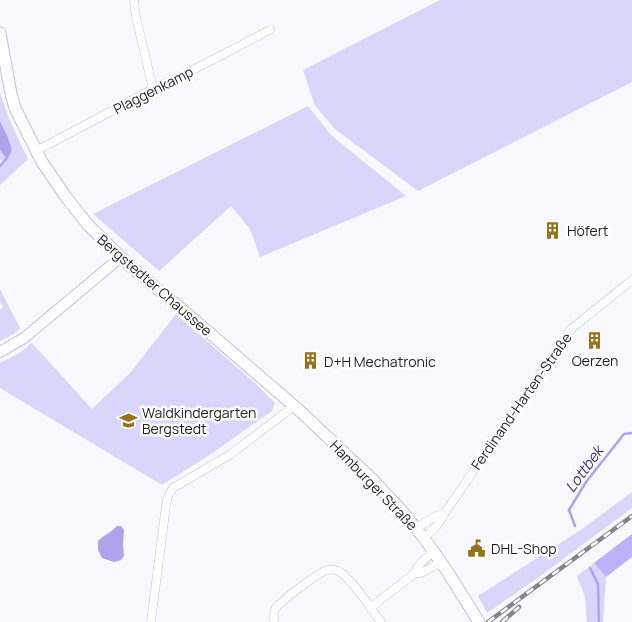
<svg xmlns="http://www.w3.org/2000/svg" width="632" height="622" font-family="Manrope,sans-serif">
<rect width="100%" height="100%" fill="#f9f8fe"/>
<g fill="#dad5fa">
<polygon points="440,0 632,0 632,82 418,191 335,129 315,106 303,70"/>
<path d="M0 92C7 116 17 137 28 159L0 185V164L2 162 0 159V150L6 158 10 144 0 121Z"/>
<polygon points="308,106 331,135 406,196 260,257 250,229 231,206 159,271 93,214"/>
<polygon points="0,289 20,328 14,334 0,341 0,310 3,307 0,301"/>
<polygon points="176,314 257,385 275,403 272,411 211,454 162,485 0,388 0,363 18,354 32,343 92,409 131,372"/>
<polygon points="632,492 632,508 539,577 487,613 478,596 582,529"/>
<polygon points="594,563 606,577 603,622 587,622 585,597 577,576"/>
</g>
<polygon fill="#beb1fb" points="632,534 632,557 606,577 594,563"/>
<g fill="#b0a2eb">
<path d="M0 121C4 131 18 151 7 158H6L0 150Z"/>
<path d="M117 526H121L124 530 123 545 124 556 121 560 114 562 102 558 98 550V541C104 535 112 532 117 526Z"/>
</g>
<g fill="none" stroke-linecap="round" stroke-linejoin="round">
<g stroke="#b0a2eb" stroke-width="2.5">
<polyline points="0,166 7,158"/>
<polyline points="575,526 569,510 586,482 624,434 632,433"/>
<polyline points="590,568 598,584 599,622"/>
</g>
<defs>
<g id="street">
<polyline points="134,0 136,17 153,89"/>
<polyline points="36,151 153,89 187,73 270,30"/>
<polyline points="416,528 436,516 444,514"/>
<path d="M424 538C433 530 440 524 444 514L571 329 632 280"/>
<path d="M415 573C418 563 426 558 434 552"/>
<polyline points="370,608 415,573 421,573 441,562"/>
<path d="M274 619C274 615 274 611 276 608 282 600 318 573 327 570 331 569 335 570 338 571 349 575 373 611 381 622"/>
<polyline points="151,622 166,505 168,496 173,488 231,454 294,406"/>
</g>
<polyline id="secondary" points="0,352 24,338 121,257"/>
<polyline id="primary" points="0,33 11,94 15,108 42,162 66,197 88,225 129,265 212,335 301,412 372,479 401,510 424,538 447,571 479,622"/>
</defs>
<use href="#street" stroke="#c4c0da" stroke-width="9"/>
<use href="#secondary" stroke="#c4c0da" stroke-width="12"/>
<use href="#primary" stroke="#c4c0da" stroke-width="13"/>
<use href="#street" stroke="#fff" stroke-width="8"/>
<use href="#secondary" stroke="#fff" stroke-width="10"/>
<use href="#primary" stroke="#fff" stroke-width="11"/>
<defs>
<g id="rail">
<polyline points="488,622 632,516"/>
<polyline points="502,622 519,607"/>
</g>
</defs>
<use href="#rail" stroke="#84828a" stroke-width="4.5"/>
<use href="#rail" stroke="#fff" stroke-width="2.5" stroke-dasharray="8" stroke-linecap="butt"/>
</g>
<defs>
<symbol id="building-bare" viewBox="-9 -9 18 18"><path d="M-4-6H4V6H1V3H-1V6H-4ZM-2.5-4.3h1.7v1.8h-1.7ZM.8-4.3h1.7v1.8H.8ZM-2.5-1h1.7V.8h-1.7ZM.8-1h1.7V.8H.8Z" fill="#98711c" stroke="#fff" stroke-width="2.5" paint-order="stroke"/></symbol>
<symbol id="school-bare" viewBox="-9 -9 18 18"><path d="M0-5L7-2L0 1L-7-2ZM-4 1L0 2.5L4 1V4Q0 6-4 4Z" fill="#98711c" stroke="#fff" stroke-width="2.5" paint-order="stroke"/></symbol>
<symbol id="civic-bare" viewBox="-9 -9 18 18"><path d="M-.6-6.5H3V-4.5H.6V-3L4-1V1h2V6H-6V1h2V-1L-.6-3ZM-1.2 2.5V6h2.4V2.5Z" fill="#98711c" stroke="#fff" stroke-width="2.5" paint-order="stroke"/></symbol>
</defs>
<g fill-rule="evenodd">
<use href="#building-bare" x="540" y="218" width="25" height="25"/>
<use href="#building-bare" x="582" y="328" width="25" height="25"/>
<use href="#building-bare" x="298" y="348" width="25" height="25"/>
<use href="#school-bare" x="116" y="408" width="25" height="25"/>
<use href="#civic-bare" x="464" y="536" width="25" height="25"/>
</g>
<g text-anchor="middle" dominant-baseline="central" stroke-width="5" stroke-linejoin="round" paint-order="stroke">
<g font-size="14" fill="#1d1b25" stroke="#fff">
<text transform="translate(153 90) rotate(-27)">Plaggenkamp</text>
<text transform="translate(155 285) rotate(41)">Bergstedter Chaussee</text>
<text transform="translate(521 401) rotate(-55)">Ferdinand-Harten-Straße</text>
<text transform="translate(374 485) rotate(46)">Hamburger Straße</text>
</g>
<g font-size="14" fill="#1d1b25" stroke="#fff" text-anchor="start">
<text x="567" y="230">Höfert</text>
<text x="595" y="360" text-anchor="middle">Oerzen</text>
<text x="324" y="361">D+H Mechatronic</text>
<text x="142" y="412">Waldkindergarten<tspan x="142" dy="16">Bergstedt</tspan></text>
<text x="491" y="548">DHL-Shop</text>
</g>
<g font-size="15" font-style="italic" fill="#41287c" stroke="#fff">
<text transform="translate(584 469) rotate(-54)">Lottbek</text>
</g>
</g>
</svg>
